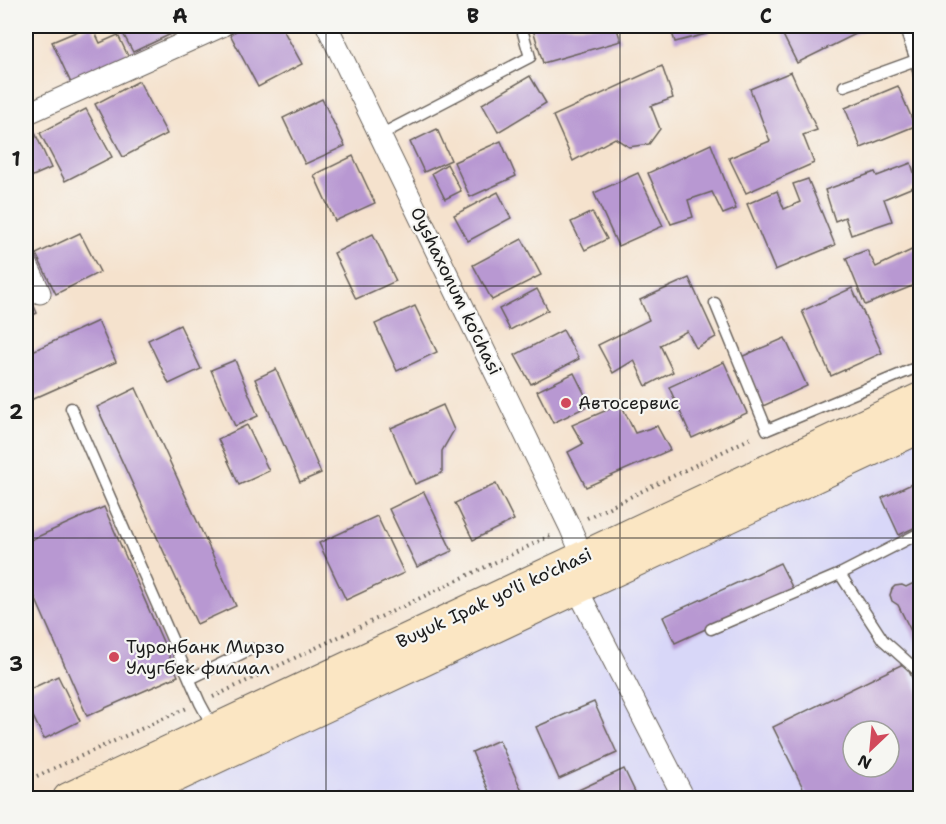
<svg xmlns="http://www.w3.org/2000/svg" width="946" height="824" font-family="'Shantell Sans',sans-serif">
<rect width="100%" height="100%" fill="#f6f6f2"/>
<filter id="ink" filterUnits="userSpaceOnUse"><feTurbulence type="fractalNoise" baseFrequency=".0167" numOctaves="2"/><feDisplacementMap in="SourceGraphic" scale="12" xChannelSelector="R" yChannelSelector="G"/><feConvolveMatrix kernelMatrix="1 2 1 2 8 2 1 2 1" color-interpolation-filters="sRGB"/></filter>
<filter id="wash" filterUnits="userSpaceOnUse"><feTurbulence type="fractalNoise" baseFrequency=".008" numOctaves="4" result="noise"/><feDisplacementMap in="SourceGraphic" scale="24" xChannelSelector="R" yChannelSelector="G"/><feGaussianBlur stdDeviation="1.35" result="paint"/><feColorMatrix in="noise" values="0 0 0 0 0 0 0 0 0 0 0 0 0 0 0 0 0 1.4 0 .05"/><feComposite in="paint" operator="in"/></filter>
<g filter="url(#wash)">
<rect width="100%" height="100%" fill="#f5e2cd"/>
<path fill="#d8d7f8" fill-rule="evenodd" d="M920 428V798H131ZM853 731H889V767H853Z"/>
<g id="blocks">
<g fill="#b898d2" fill-rule="evenodd">
<polygon points="90,26 92,26 100,43 118,35 129,58 71,83 52,42"/>
<polygon points="119,26 188,26 133,52"/>
<polygon points="246,26 281,26 302,64 258,87 230,34"/>
<polygon points="532,26 616,26 621,41 543,63"/>
<polygon points="670,26 707,26 710,33 675,42"/>
<polygon points="796,26 872,26 797,63 782,33"/>
<polygon points="662,66 673,98 651,106 660,129 649,144 629,147 615,138 573,161 553,116"/>
<polygon points="791,72 817,130 803,135 814,163 746,193 729,158 770,141 750,89"/>
<polygon points="530,76 546,103 498,132 482,104"/>
<polygon points="139,81 167,134 123,157 95,104"/>
<polygon points="898,86 915,126 861,148 845,108"/>
<polygon points="322,99 345,146 305,164 283,118"/>
<polygon points="86,109 112,157 65,181 40,133"/>
<polygon points="31,124 51,168 26,179 26,127"/>
<polygon points="437,129 451,160 424,172 410,142"/>
<polygon points="501,141 516,176 470,197 454,162"/>
<polygon points="711,144 736,209 723,214 712,192 688,200 693,217 671,224 648,173"/>
<polygon points="353,156 375,203 335,221 314,175"/>
<polygon points="911,163 918,185 884,199 892,221 851,235 845,217 835,221 825,190 875,172 877,176"/>
<polygon points="447,164 461,191 445,199 432,173"/>
<polygon points="638,173 663,226 618,246 594,193"/>
<polygon points="808,179 835,245 775,270 747,204 777,191 784,209 800,202 793,184"/>
<polygon points="498,192 511,218 468,241 454,215"/>
<polygon points="592,212 607,239 585,250 571,222"/>
<polygon points="80,233 100,272 56,294 36,254"/>
<polygon points="373,234 396,281 356,299 334,253"/>
<polygon points="522,239 541,275 492,300 473,265"/>
<polygon points="920,246 920,283 865,305 846,258 867,250 876,267"/>
<polygon points="689,278 716,337 696,348 687,331 660,345 673,372 646,386 634,360 613,373 598,345 649,320 640,300"/>
<polygon points="26,288 37,313 26,318"/>
<polygon points="852,288 882,353 831,376 802,311"/>
<polygon points="537,289 548,310 510,330 499,309"/>
<polygon points="415,306 437,352 397,371 375,324"/>
<polygon points="98,321 116,362 26,402 26,354"/>
<polygon points="180,325 201,369 169,384 148,340"/>
<polygon points="563,330 579,359 531,384 515,355"/>
<polygon points="785,338 807,386 763,406 741,357"/>
<polygon points="235,360 258,416 235,426 211,370"/>
<polygon points="724,362 747,413 692,438 669,387"/>
<polygon points="276,369 321,473 300,482 255,379"/>
<polygon points="574,373 590,405 553,423 537,391"/>
<polygon points="136,388 236,606 197,624 97,407"/>
<polygon points="621,404 635,433 657,426 670,450 586,487 568,452 583,444 572,425"/>
<polygon points="443,405 454,430 442,451 442,473 415,484 391,428"/>
<polygon points="247,425 269,471 239,485 218,439"/>
<polygon points="920,480 920,525 899,535 882,498"/>
<polygon points="496,484 514,520 473,540 455,503"/>
<polygon points="424,492 452,551 417,567 389,509"/>
<polygon points="104,507 178,676 87,716 26,577 26,542"/>
<polygon points="377,516 404,573 346,600 319,543"/>
<polygon points="780,563 793,589 675,643 663,617"/>
<polygon points="920,580 920,649 898,605 892,601 890,595 892,589 895,586 902,585 906,587"/>
<path d="M905 663 920 694V798H808L773 727ZM853 731H889V767H853Z"/>
<polygon points="58,676 80,721 44,739 26,702 26,691"/>
<polygon points="594,702 617,753 559,779 536,727"/>
<polygon points="499,740 525,798 492,798 472,752"/>
<polygon points="624,769 638,798 574,798 572,793"/>
<polygon points="345,793 347,798 331,798"/>
</g>
</g>
</g>
<g filter="url(#ink)">
<use href="#blocks" fill-opacity="0" stroke="#68615a" stroke-width="1.5"/>
<g fill="none" stroke-linecap="round" stroke-linejoin="round">
<defs>
<g id="lane">
<polyline points="904,26 916,60"/>
<polyline points="844,86 916,60 920,80"/>
<polyline points="380,135 530,57 521,26"/>
<polyline points="715,303 767,430 920,366"/>
<polyline points="71,408 200,703 213,727"/>
<polyline points="840,574 883,640 920,673"/>
<polyline points="711,629 840,574 920,533"/>
<polyline points="190,679 251,649"/>
</g>
<g id="street">
<polyline points="327,26 570,527 583,557"/>
<polyline points="26,114 222,26"/>
<polyline points="26,262 40,293"/>
<polyline points="577,589 684,798"/>
</g>
<g id="secondary">
<polyline points="68,798 920,398"/>
<polyline points="131,798 920,428"/>
</g>
</defs>
<use href="#lane" stroke="#68615a" stroke-width="13"/>
<use href="#street" stroke="#68615a" stroke-width="23"/>
<use href="#secondary" stroke="#68615a" stroke-width="32"/>
<g stroke="#68615a" stroke-width="4" stroke-dasharray="1.5 4.5" stroke-linecap="butt">
<polyline points="587,518 753,437"/>
<polyline points="213,697 550,536"/>
<polyline points="26,781 187,708"/>
</g>
<use href="#lane" stroke="#fff" stroke-width="10"/>
<use href="#street" stroke="#fff" stroke-width="21"/>
<use href="#secondary" stroke="#fbe6c3" stroke-width="30"/>
</g>
</g>
<path fill="none" stroke="#1c1c1c" stroke-width="1.5" stroke-opacity="0.55" d="M326 26V798M620 26V798M26 286H920M26 538H920"/>
<g fill="#d1495b" stroke="#f6f6f2" stroke-width="2">
<circle cx="566" cy="403" r="6"/>
<circle cx="114" cy="657" r="6"/>
</g>
<g text-anchor="middle" dominant-baseline="central" stroke-width="4.5" stroke-linejoin="round" paint-order="stroke">
<g font-size="18" fill="#1c1c1c" stroke="#f6f6f2">
<text transform="translate(456 291) rotate(64)">Oyshaxonum ko'chasi</text>
<text transform="translate(494 598) rotate(-25)">Buyuk Ipak yo'li ko'chasi</text>
</g>
<g font-size="18" fill="#1c1c1c" stroke="#f6f6f2" text-anchor="start">
<text x="578" y="403">Автосервис</text>
<text x="126" y="647">Туронбанк Мирзо<tspan x="126" dy="21">Улугбек филиал</tspan></text>
</g>
</g>
<rect width="946" height="824" fill="none" stroke="#f6f6f2" stroke-width="66"/>
<g transform="translate(871 749) rotate(206)"><circle r="28" fill="#f6f6f2" stroke="#9f9f9c" stroke-width="1.5"/>
<path d="M0-4.5L10 22L0 15L-10 22Z" fill="#d1495b"/>
<text y="-9" font-size="16" font-weight="bold" text-anchor="middle" fill="#1c1c1c">N</text>
</g>
<rect x="33" y="33" width="880" height="758" fill="none" stroke="#1c1c1c" stroke-width="2"/>
<g font-size="20" text-anchor="middle" font-weight="bold" fill="#1c1c1c">
<text x="180" y="23">A</text>
<text x="473" y="23">B</text>
<text x="766" y="23">C</text>
<text x="16" y="166">1</text>
<text x="16" y="419">2</text>
<text x="16" y="671">3</text>
</g>
</svg>
